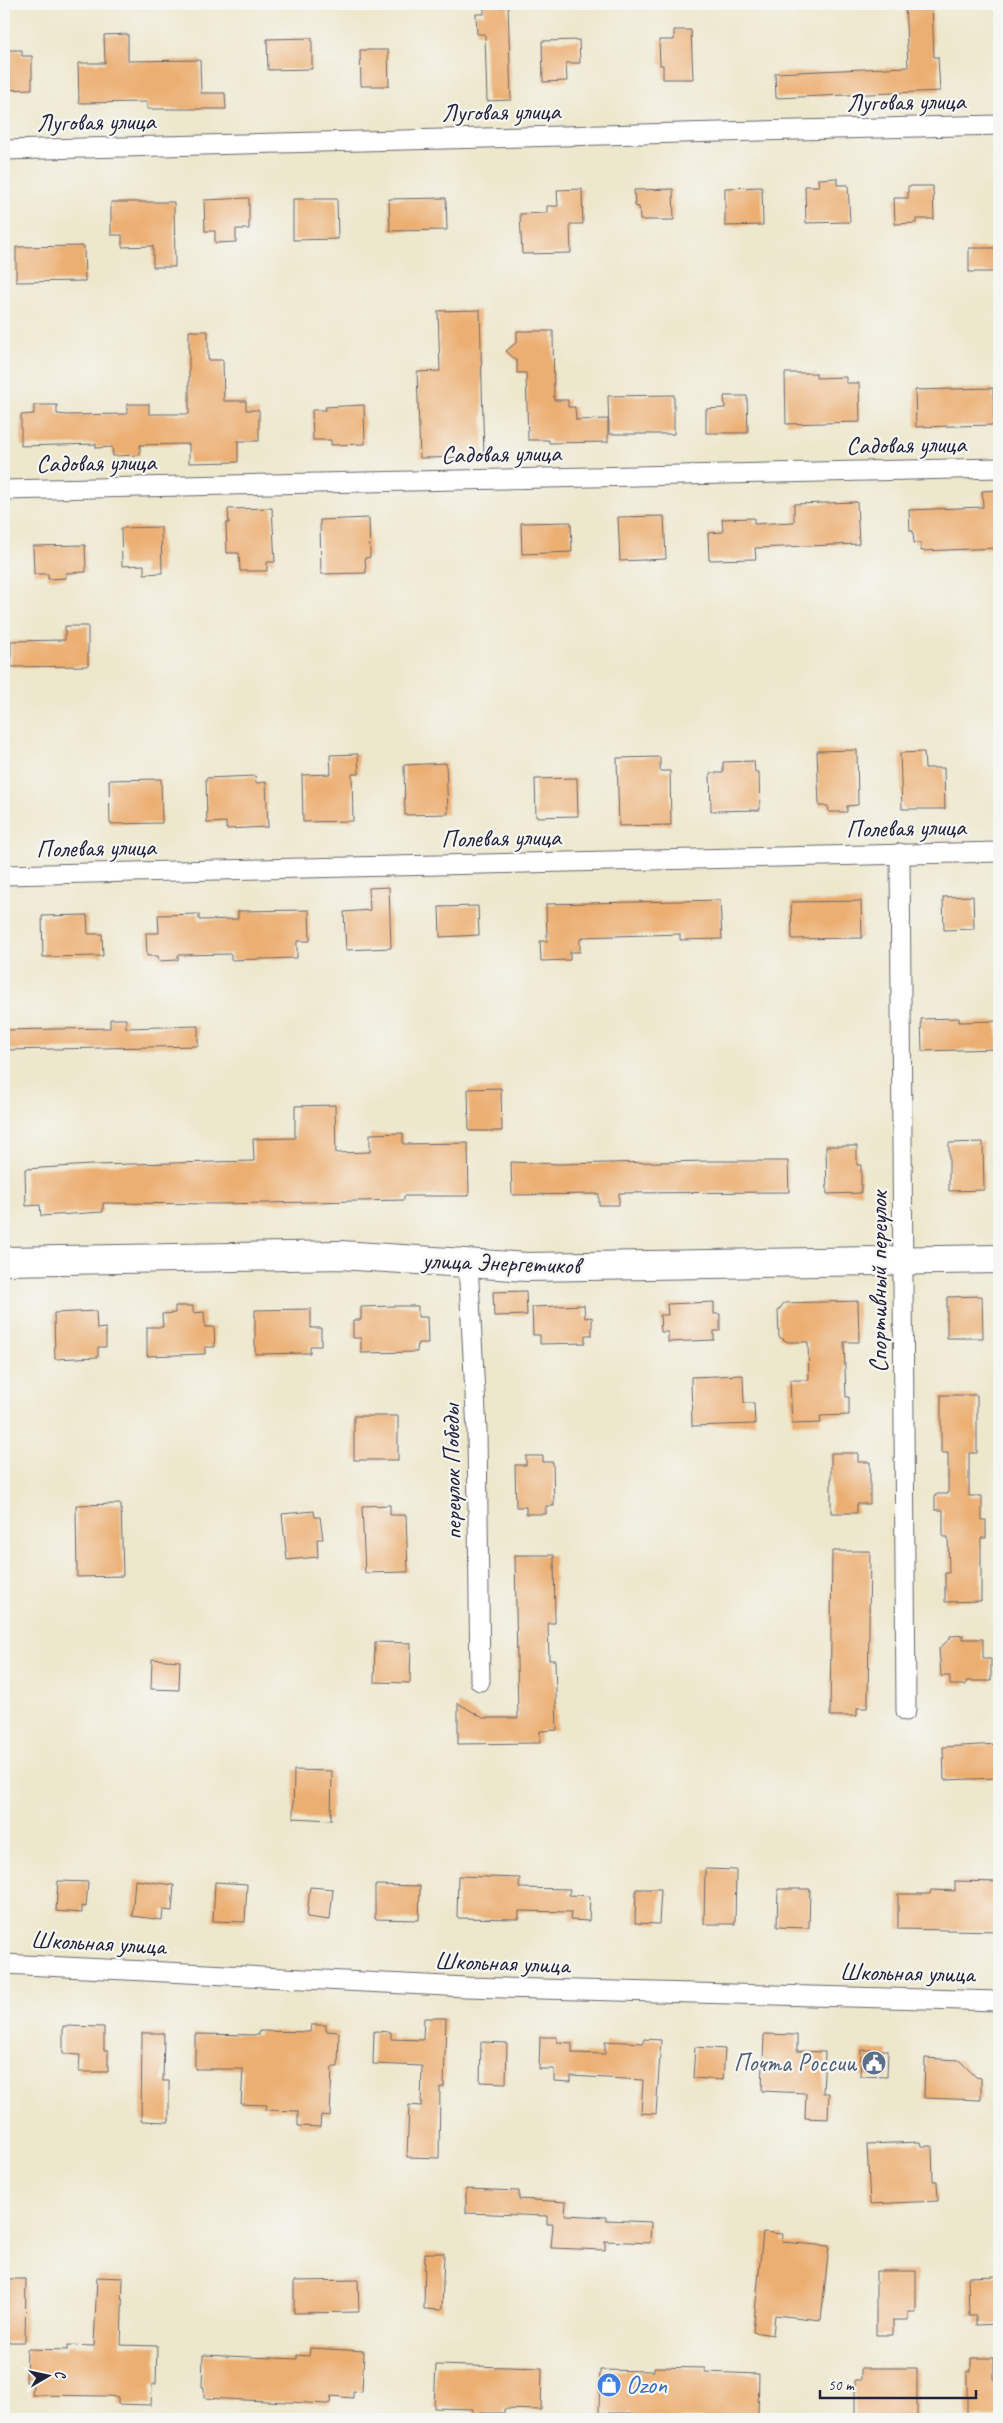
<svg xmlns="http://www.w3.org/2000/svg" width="1003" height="2423" font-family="Caveat,sans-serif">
<rect width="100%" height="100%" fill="#f6f6f2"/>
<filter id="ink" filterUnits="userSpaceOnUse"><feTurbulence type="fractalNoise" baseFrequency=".02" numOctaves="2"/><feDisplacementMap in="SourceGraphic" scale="10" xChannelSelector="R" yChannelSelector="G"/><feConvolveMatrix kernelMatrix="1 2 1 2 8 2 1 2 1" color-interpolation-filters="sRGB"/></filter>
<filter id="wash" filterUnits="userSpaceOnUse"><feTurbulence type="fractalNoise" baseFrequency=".0096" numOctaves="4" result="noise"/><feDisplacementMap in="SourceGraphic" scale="20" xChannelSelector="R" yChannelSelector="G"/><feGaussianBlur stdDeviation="1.12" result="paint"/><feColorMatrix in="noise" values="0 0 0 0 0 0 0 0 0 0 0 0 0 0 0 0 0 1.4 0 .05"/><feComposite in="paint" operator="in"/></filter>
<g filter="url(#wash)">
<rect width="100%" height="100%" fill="#ede7cc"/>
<g id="blocks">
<g fill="#ecaf72">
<polygon points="484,4 508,4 511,100 487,101 485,34 477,34 476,14 484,14"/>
<polygon points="905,4 932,4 934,57 938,57 940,91 776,98 775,73 908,67"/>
<polygon points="674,30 691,30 693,79 663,79 663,65 660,65 659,40 674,40"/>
<polygon points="128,34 128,61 200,60 201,93 225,93 226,109 147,109 147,102 79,103 78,63 105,63 104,35"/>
<polygon points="312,38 312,69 268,70 267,39"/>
<polygon points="579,40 580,63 566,63 567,81 543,82 542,41"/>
<polygon points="4,50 22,50 22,56 32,56 32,89 4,90"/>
<polygon points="360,50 388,50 389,86 361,86"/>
<polygon points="837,178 837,185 848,185 850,222 806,223 805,186 819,186 818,179"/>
<polygon points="908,186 933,186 934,219 916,219 916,223 895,224 894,198 908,198"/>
<polygon points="762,187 763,225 725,226 725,188"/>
<polygon points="582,189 583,224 570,224 571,253 522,254 520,214 547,213 547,206 558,206 557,190"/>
<polygon points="673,189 674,220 640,220 639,207 635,206 634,190"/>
<polygon points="249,198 249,229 236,229 236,242 215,243 215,231 205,231 204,200"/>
<polygon points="446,198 447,230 390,231 389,199"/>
<polygon points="293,199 337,199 338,239 293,240"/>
<polygon points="111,202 174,202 175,267 153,267 153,246 122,247 122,235 111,235"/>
<polygon points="84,246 85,281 16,282 16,247"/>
<rect x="969" y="248" width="30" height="24"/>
<polygon points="480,310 484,457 420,458 417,372 440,371 438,311"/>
<polygon points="189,331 208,331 208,360 223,360 224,401 246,401 246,410 259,410 259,441 238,441 238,462 189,463 189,444 140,445 140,455 113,456 112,447 96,448 96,444 21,446 21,415 34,414 34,405 57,405 57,414 67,415 127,414 127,404 149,404 149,414 189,414"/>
<polygon points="517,331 553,331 554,400 568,400 568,407 575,407 576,420 608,419 608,442 549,443 549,440 528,440 526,373 517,373 517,361 506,351 517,342"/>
<polygon points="785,373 816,373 816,378 846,377 846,383 859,383 860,422 786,424"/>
<polygon points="993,388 994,425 916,427 915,390"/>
<polygon points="674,395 674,434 609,434 608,396"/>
<polygon points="724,396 747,396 748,433 706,433 706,409 725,408"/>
<polygon points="364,405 365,444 331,445 331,440 313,440 312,410 326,410 325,407"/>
<polygon points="999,490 999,548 921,551 921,543 914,543 913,531 910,531 909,510 983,507 982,491"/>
<polygon points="857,502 859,544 755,548 756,559 709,560 708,533 723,532 722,519 754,518 754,524 794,522 794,504"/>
<polygon points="272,508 275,562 267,562 267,571 240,571 239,553 227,553 226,523 229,523 228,509"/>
<polygon points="664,516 666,559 620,561 618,517"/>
<polygon points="369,518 370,557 365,558 366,573 321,574 320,520"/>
<polygon points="571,522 572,552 522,554 521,523"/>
<polygon points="161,527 162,573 144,574 144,565 122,566 121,528"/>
<polygon points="85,545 86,572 66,573 66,578 48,579 48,574 34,574 33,546"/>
<polygon points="65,626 88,626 88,666 11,667 11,641 65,640"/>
<polygon points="857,750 858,805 847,806 847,812 829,812 828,806 819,806 817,751"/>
<polygon points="924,752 925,768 944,768 945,809 902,809 900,753"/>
<polygon points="358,754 359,774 352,774 353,821 303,822 302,775 331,774 330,755"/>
<polygon points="660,757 660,771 670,771 671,825 619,826 617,758"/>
<polygon points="754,761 755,772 759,772 760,810 711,811 710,773 723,773 723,762"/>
<polygon points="446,763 448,814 405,815 404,765"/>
<polygon points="255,776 256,783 266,782 268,827 226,829 226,822 207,823 206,778"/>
<polygon points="577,778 578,816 536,817 535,779"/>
<polygon points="161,779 162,823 110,824 109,780"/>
<polygon points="389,887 391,948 346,950 344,912 370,910 369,888"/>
<polygon points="973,896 974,929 944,930 943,897"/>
<polygon points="720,900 722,939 680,940 680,934 583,937 583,939 580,939 580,952 570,952 570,960 541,961 540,941 547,941 546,904"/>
<polygon points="861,901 862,938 792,939 791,902"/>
<polygon points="478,906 479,935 440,937 439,907"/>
<polygon points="309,910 310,941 297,941 297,958 231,960 231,954 178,955 178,960 159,961 158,956 147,956 146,933 159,933 158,915 199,914 199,920 238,919 238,911"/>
<polygon points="87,915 88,934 102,934 103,956 43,957 42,916"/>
<polygon points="959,1018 959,1022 997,1021 998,1049 922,1051 921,1019"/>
<polygon points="110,1019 126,1019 126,1028 198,1026 198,1046 5,1050 4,1030 110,1028"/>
<polygon points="501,1088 502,1131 469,1131 468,1089"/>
<polygon points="335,1105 336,1153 370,1152 370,1134 403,1133 403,1144 468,1143 469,1196 404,1196 404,1200 221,1204 103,1203 103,1212 41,1216 40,1205 26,1206 25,1169 91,1165 254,1161 253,1139 295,1138 295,1106"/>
<polygon points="983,1142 984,1190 949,1191 949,1143"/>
<polygon points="826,1146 857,1146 857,1165 861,1165 861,1193 827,1194"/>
<polygon points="711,1161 788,1161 789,1192 619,1193 619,1205 599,1205 599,1194 512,1195 511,1162 558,1164"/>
<polygon points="526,1291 527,1315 494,1316 493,1292"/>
<polygon points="982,1296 983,1338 947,1338 947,1297"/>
<polygon points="858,1301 859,1342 844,1342 846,1397 849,1397 849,1415 820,1416 821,1423 792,1424 790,1380 809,1380 808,1342 788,1342 779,1337 778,1311 784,1303"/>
<polygon points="714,1302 714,1314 720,1314 720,1331 714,1331 714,1340 668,1342 668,1332 661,1332 660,1315 668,1315 667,1304"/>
<polygon points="584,1305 585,1318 592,1317 592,1335 585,1335 585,1343 540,1344 540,1335 533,1335 532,1307"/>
<polygon points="175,1306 193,1306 193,1313 204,1312 205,1327 214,1327 215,1347 205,1347 205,1354 147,1356 147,1327 163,1327 162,1314 175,1313"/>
<polygon points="394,1306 418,1306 418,1317 427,1317 428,1343 418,1343 417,1352 361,1353 361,1338 353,1338 353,1320 361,1320 361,1307"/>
<polygon points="311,1309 311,1328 321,1328 321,1346 310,1346 310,1353 255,1354 255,1310"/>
<polygon points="96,1311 97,1329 106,1328 106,1347 98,1347 98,1357 55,1359 54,1313"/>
<polygon points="743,1375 744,1403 754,1403 755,1424 692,1426 691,1377"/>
<polygon points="941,1395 977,1395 977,1453 969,1453 969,1496 982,1496 982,1520 986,1520 986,1538 981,1538 981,1601 945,1602 945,1573 949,1573 948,1537 943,1537 943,1510 935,1510 935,1494 948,1494 948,1453 941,1453"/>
<rect x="354" y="1416" width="44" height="44"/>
<polygon points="831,1453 858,1453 858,1462 870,1462 870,1504 857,1504 857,1513 831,1513"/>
<polygon points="526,1456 543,1456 543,1462 553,1462 554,1506 546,1506 546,1514 526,1514 526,1507 516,1507 515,1465 526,1465"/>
<polygon points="121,1504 123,1576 77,1577 76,1505"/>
<polygon points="390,1505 390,1515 406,1515 408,1572 365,1573 362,1506"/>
<polygon points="314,1511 315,1517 320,1517 323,1539 317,1539 318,1557 287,1560 282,1514"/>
<polygon points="832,1551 870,1551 868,1700 867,1708 857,1708 857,1716 830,1716"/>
<polygon points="515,1555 554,1555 555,1623 548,1623 549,1660 555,1660 557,1730 540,1731 540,1743 458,1744 458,1703 483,1718 518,1718"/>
<polygon points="963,1635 963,1639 983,1639 983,1659 991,1659 991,1681 966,1681 966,1685 950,1685 950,1676 941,1676 939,1648 950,1639 950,1636"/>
<polygon points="375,1642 411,1643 410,1683 374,1682"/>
<polygon points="152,1659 180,1661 179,1690 151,1689"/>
<polygon points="999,1744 999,1778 944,1780 943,1747"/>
<polygon points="294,1770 332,1771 331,1820 293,1818"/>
<polygon points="705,1869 736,1870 735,1924 704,1924"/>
<polygon points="458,1876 520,1878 519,1888 570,1889 569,1895 590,1896 589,1921 570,1920 571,1912 519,1911 519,1919 457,1918"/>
<polygon points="135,1880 174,1885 172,1911 163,1910 162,1920 132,1916"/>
<polygon points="58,1881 88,1882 86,1907 82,1906 82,1913 56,1911"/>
<polygon points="955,1881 999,1882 999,1931 898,1929 898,1894 930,1894 931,1890 955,1891"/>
<polygon points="215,1882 247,1884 245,1922 213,1921"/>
<polygon points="375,1885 420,1886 419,1920 375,1919"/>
<polygon points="310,1887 333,1889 330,1920 307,1917"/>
<polygon points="636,1889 661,1889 659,1924 635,1923"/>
<polygon points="778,1889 810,1889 809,1928 777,1927"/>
<polygon points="424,2018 446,2018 444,2087 440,2087 439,2158 407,2157 409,2105 421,2106 422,2066 373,2064 374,2031 391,2032 391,2039 423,2040"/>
<polygon points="311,2025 326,2025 326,2031 339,2032 338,2067 332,2067 330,2116 321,2115 320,2127 298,2126 298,2111 266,2110 267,2105 241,2104 243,2069 195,2069 195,2034 259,2035 259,2031 310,2032"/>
<polygon points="63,2026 104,2027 104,2050 108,2050 108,2072 79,2072 80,2055 63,2054"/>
<polygon points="142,2033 164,2033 163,2081 169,2081 169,2122 141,2121"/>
<polygon points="764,2034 797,2035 797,2051 825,2052 823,2093 829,2093 828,2119 805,2118 806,2093 762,2091"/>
<polygon points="540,2037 557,2037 557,2042 572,2043 572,2053 605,2054 605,2041 644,2043 644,2039 661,2040 656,2114 641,2113 643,2080 571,2076 571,2082 554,2081 554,2069 539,2069"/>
<polygon points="481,2042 507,2043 506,2083 480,2082"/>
<polygon points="695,2047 725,2049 723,2080 693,2078"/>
<polygon points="861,2050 888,2050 887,2077 860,2076"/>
<polygon points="925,2058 959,2060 976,2077 981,2078 981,2100 924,2098"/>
<polygon points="920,2142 921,2146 932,2146 933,2181 937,2181 938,2201 870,2204 867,2144"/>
<polygon points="466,2189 519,2191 519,2199 566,2202 565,2215 606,2217 606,2220 651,2222 650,2243 605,2241 605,2250 551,2248 553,2224 547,2224 547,2216 466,2213"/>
<polygon points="763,2232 783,2234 782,2242 829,2246 821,2320 775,2315 773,2335 753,2332"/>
<polygon points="425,2253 444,2253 442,2310 424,2309"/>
<polygon points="876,2271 916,2271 916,2312 908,2312 908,2320 893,2320 893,2335 876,2335"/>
<polygon points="999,2276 999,2324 976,2325 976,2316 969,2316 968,2277"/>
<polygon points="97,2277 123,2278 121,2345 157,2346 156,2384 152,2384 151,2405 118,2404 118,2397 107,2396 32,2395 33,2383 26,2382 27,2349 68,2350 68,2345 94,2346"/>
<polygon points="4,2279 26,2279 25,2342 4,2342"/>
<polygon points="358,2280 359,2312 294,2313 294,2281"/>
<polygon points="310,2348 364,2351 362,2392 353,2391 353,2398 331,2396 330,2403 327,2404 204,2398 204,2387 202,2387 203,2355 297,2359 297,2355 309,2356"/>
<polygon points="971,2358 994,2358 994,2380 999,2380 999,2418 967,2418 967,2371 971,2371"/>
<polygon points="436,2365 542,2368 541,2410 504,2409 504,2413 473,2413 473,2409 434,2408"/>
<polygon points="654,2367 705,2368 705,2372 759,2374 758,2418 723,2416 722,2419 666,2419 632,2418 632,2413 599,2413 600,2370 654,2371"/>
<polygon points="861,2368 917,2368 917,2418 855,2418 855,2380 861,2380"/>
</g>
</g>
</g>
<g filter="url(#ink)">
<use href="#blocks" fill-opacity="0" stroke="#69676e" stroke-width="1"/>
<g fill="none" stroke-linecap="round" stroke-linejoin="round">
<defs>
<g id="street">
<polyline points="4,150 999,125"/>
<polyline points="4,490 999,468"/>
<polyline points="900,853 906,1711"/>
<polyline points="4,875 999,852"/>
<polyline points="468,1263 477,1431 480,1681"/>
<polyline points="4,1964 466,1987 999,2001"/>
</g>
<polyline id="secondary" points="4,1261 340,1255 527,1267 999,1259"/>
</defs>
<use href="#street" stroke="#69676e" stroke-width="21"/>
<use href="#secondary" stroke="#69676e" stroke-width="30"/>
<use href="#street" stroke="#fff" stroke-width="19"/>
<use href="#secondary" stroke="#fff" stroke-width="28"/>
</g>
</g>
<defs>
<symbol id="civic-disc" viewBox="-11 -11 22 22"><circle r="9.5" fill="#5c6f8a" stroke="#f6f6f2"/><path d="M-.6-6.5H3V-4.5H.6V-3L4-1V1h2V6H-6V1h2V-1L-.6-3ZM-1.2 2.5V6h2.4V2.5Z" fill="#fff"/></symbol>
<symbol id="shop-disc" viewBox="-11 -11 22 22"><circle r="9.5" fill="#3f7fe0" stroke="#f6f6f2"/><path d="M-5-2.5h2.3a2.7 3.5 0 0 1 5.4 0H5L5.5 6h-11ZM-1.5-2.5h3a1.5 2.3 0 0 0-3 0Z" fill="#fff"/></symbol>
</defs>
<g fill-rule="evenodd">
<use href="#civic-disc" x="860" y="2049" width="28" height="28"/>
<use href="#shop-disc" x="595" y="2371" width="28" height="28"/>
</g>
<g text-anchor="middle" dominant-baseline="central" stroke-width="4.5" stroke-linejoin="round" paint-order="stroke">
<g font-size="25" fill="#22223b" stroke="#f6f6f2">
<text transform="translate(906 102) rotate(-1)">Луговая улица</text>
<text transform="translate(501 112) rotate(-1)">Луговая улица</text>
<text transform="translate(96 122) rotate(-1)">Луговая улица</text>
<text transform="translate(906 445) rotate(-1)">Садовая улица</text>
<text transform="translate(501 454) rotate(-1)">Садовая улица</text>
<text transform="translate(96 463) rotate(-1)">Садовая улица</text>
<text transform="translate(906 828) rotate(-1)">Полевая улица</text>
<text transform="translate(501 838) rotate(-1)">Полевая улица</text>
<text transform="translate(96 848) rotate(-1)">Полевая улица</text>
<text transform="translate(501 1263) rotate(2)">улица Энергетиков</text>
<text transform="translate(879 1282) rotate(-90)">Спортивный переулок</text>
<text transform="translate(452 1472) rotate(-91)">переулок Победы</text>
<text transform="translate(98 1943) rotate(3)">Школьная улица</text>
<text transform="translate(502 1963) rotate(2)">Школьная улица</text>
<text transform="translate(907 1973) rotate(1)">Школьная улица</text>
</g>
<g font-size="25" fill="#4e5e75" stroke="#f6f6f2" text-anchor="end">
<text x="856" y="2063">Почта России</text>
</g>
<g font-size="25" fill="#366cbe" stroke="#f6f6f2" text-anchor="start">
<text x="626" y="2385">Ozon</text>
</g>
</g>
<rect width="1003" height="2423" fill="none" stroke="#f6f6f2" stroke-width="20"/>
<g transform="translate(48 2376) rotate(81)" stroke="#f6f6f2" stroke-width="4" paint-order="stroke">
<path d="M0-4L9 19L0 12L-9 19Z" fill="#22223b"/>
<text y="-8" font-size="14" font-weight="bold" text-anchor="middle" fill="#22223b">С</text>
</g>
<path d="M820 2390v8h156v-8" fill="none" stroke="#22223b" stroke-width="2.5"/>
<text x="828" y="2390" font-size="15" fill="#22223b" stroke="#f6f6f2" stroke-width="4" paint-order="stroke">50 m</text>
</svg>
